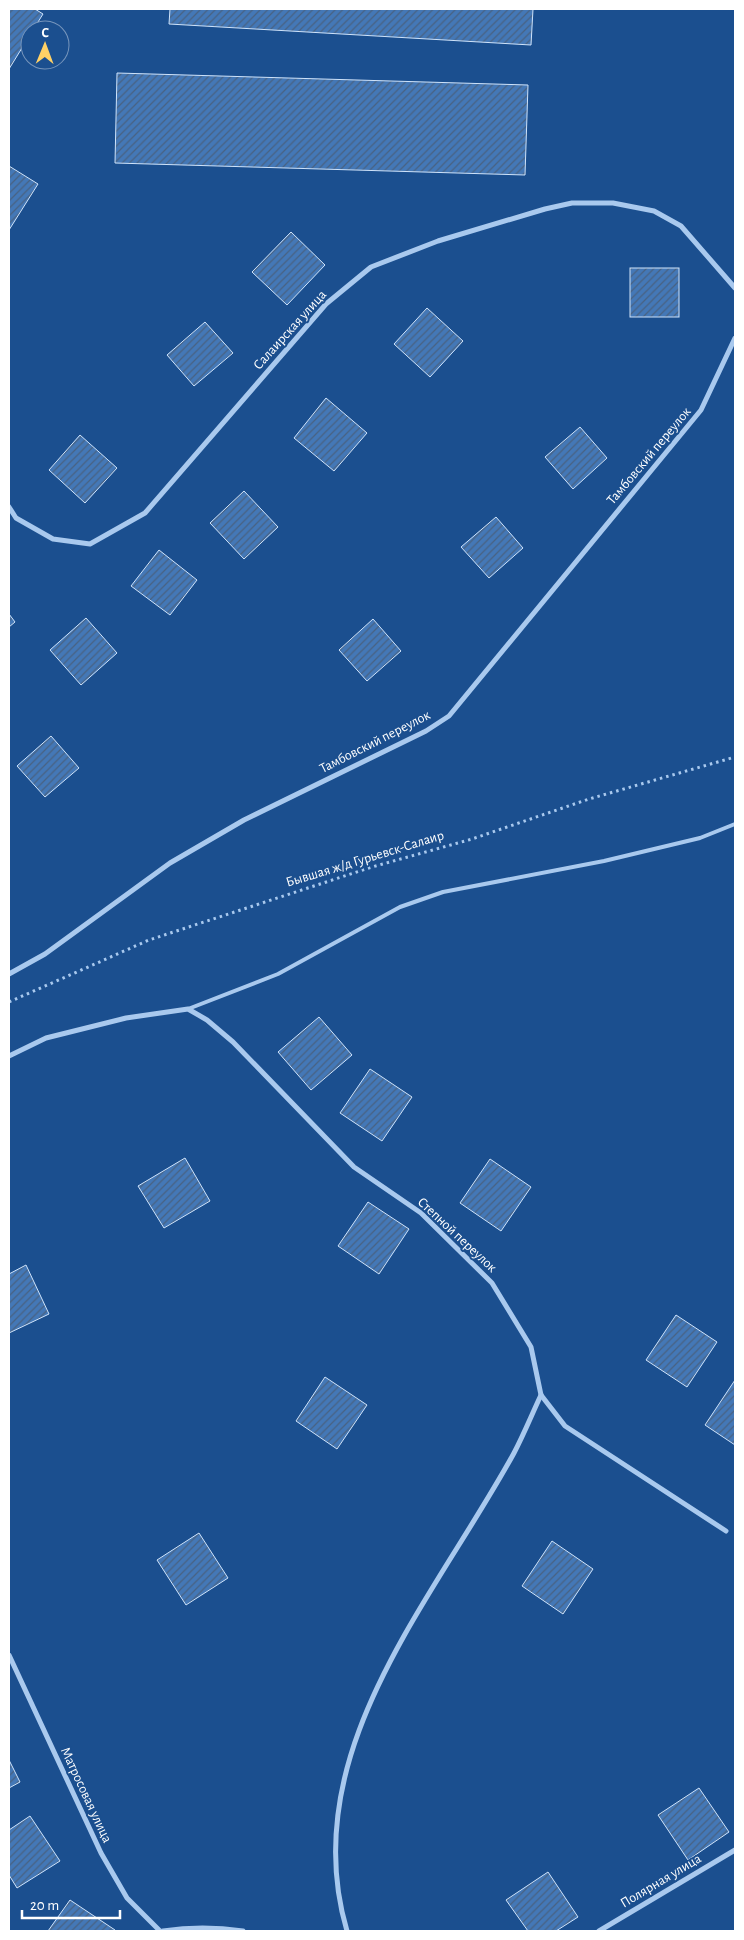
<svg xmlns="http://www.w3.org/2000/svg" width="744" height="1940" font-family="'Alegreya Sans',sans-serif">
<defs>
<pattern id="building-hatch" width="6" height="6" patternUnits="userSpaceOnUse" patternTransform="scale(1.25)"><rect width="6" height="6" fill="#4478b7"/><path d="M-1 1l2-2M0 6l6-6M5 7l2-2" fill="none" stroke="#486282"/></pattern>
</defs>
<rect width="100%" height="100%" fill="#1b4f8f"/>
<g fill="url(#building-hatch)" stroke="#cfe3fa">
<polygon points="9,9 35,9 43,14 33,30 30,30 30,35 9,69"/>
<polygon points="170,9 533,9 531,45 169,24"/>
<polygon points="117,73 528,85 525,175 115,163"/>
<polygon points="9,166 38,184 9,230"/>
<polygon points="291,232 325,265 287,305 252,272"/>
<rect x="630" y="268" width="49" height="49"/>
<polygon points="427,308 463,341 430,377 394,344"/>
<polygon points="205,322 233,353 194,386 167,355"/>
<polygon points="326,398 367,433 334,471 294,438"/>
<polygon points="580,427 607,458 573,489 545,457"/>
<polygon points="80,435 117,468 85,503 49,470"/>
<polygon points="244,491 278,527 244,559 210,523"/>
<polygon points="496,517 523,548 489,578 461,547"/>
<polygon points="159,550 197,580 170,615 131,586"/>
<polygon points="9,614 15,622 9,627"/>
<polygon points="86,618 117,653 81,685 50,650"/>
<polygon points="373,619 401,651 367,681 339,650"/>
<polygon points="51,736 79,768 45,797 17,766"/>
<polygon points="319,1017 352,1055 311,1090 278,1052"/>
<polygon points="370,1069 412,1097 382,1141 340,1113"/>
<polygon points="185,1158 210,1201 164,1228 138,1186"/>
<polygon points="490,1159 531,1187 501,1231 460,1203"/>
<polygon points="368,1202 409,1229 379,1274 338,1246"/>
<polygon points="26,1265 49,1314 9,1333 9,1274"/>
<polygon points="676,1315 717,1342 687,1387 646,1360"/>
<polygon points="325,1377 367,1405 337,1449 296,1421"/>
<polygon points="735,1380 735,1445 705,1425"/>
<polygon points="199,1533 228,1578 186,1605 157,1560"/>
<polygon points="552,1541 593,1569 563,1614 522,1586"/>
<polygon points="9,1760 20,1782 9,1788"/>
<polygon points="699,1788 729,1832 688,1860 658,1815"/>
<polygon points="30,1816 60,1861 17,1888 9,1875 9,1830"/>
<polygon points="548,1872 578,1917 556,1931 528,1931 506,1900"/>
<polygon points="70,1900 115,1930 114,1931 48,1931"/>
</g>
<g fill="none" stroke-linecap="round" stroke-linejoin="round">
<polyline stroke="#a9c9ee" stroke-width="3" stroke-dasharray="2.5 4" stroke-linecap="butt" points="9,1002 149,940 372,867 472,839 589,799 735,757"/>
<polyline stroke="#a9c9ee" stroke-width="4" points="188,1009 278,974 400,907 443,892 604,861 700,838 735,824"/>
<g stroke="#a9c9ee" stroke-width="5">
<polyline points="9,507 16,518 53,539 90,544 145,513 326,304 371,267 438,241 545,209 572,203 613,203 654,211 681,226 735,288"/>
<polyline points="9,974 45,954 170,863 244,820 426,731 449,716 701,410 735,338"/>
<polyline points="9,1056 46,1038 126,1018 188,1009 207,1020 233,1042 354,1167 421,1213 492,1283 531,1347 541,1395 565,1426 726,1531"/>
<polyline points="9,1655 101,1853 127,1898 160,1931"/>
<path d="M163 1931C190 1927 215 1927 243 1931"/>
<path d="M347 1931C294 1753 435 1598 514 1453 524 1434 532 1414 541 1395"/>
<polyline points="599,1931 735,1850"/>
</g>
</g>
<g text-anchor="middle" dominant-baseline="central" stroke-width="4" stroke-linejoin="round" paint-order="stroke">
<g font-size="14" fill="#fff" stroke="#1b4f8f">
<text transform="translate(290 330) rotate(-48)">Салаирская улица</text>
<text transform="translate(649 456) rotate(-50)">Тамбовский переулок</text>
<text transform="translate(375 742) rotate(-27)">Тамбовский переулок</text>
<text transform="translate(365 859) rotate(-17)">Бывшая ж/д Гурьевск-Салаир</text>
<text transform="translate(457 1235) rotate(43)">Степной переулок</text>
<text transform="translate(86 1795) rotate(65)">Матросовая улица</text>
<text transform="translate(661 1881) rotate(-31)">Полярная улица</text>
</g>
</g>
<rect width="744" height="1940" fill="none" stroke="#ffffff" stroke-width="20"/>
<g transform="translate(45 45) rotate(1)"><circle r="24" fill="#1b4f8f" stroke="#7695bc"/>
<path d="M0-4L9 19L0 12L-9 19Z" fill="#ffd166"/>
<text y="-8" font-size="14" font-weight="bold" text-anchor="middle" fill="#ffffff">С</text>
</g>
<path d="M22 1910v8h98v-8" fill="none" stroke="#ffffff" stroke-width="2.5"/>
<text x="30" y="1910" font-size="15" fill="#ffffff" stroke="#1b4f8f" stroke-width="4" paint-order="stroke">20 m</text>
</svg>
